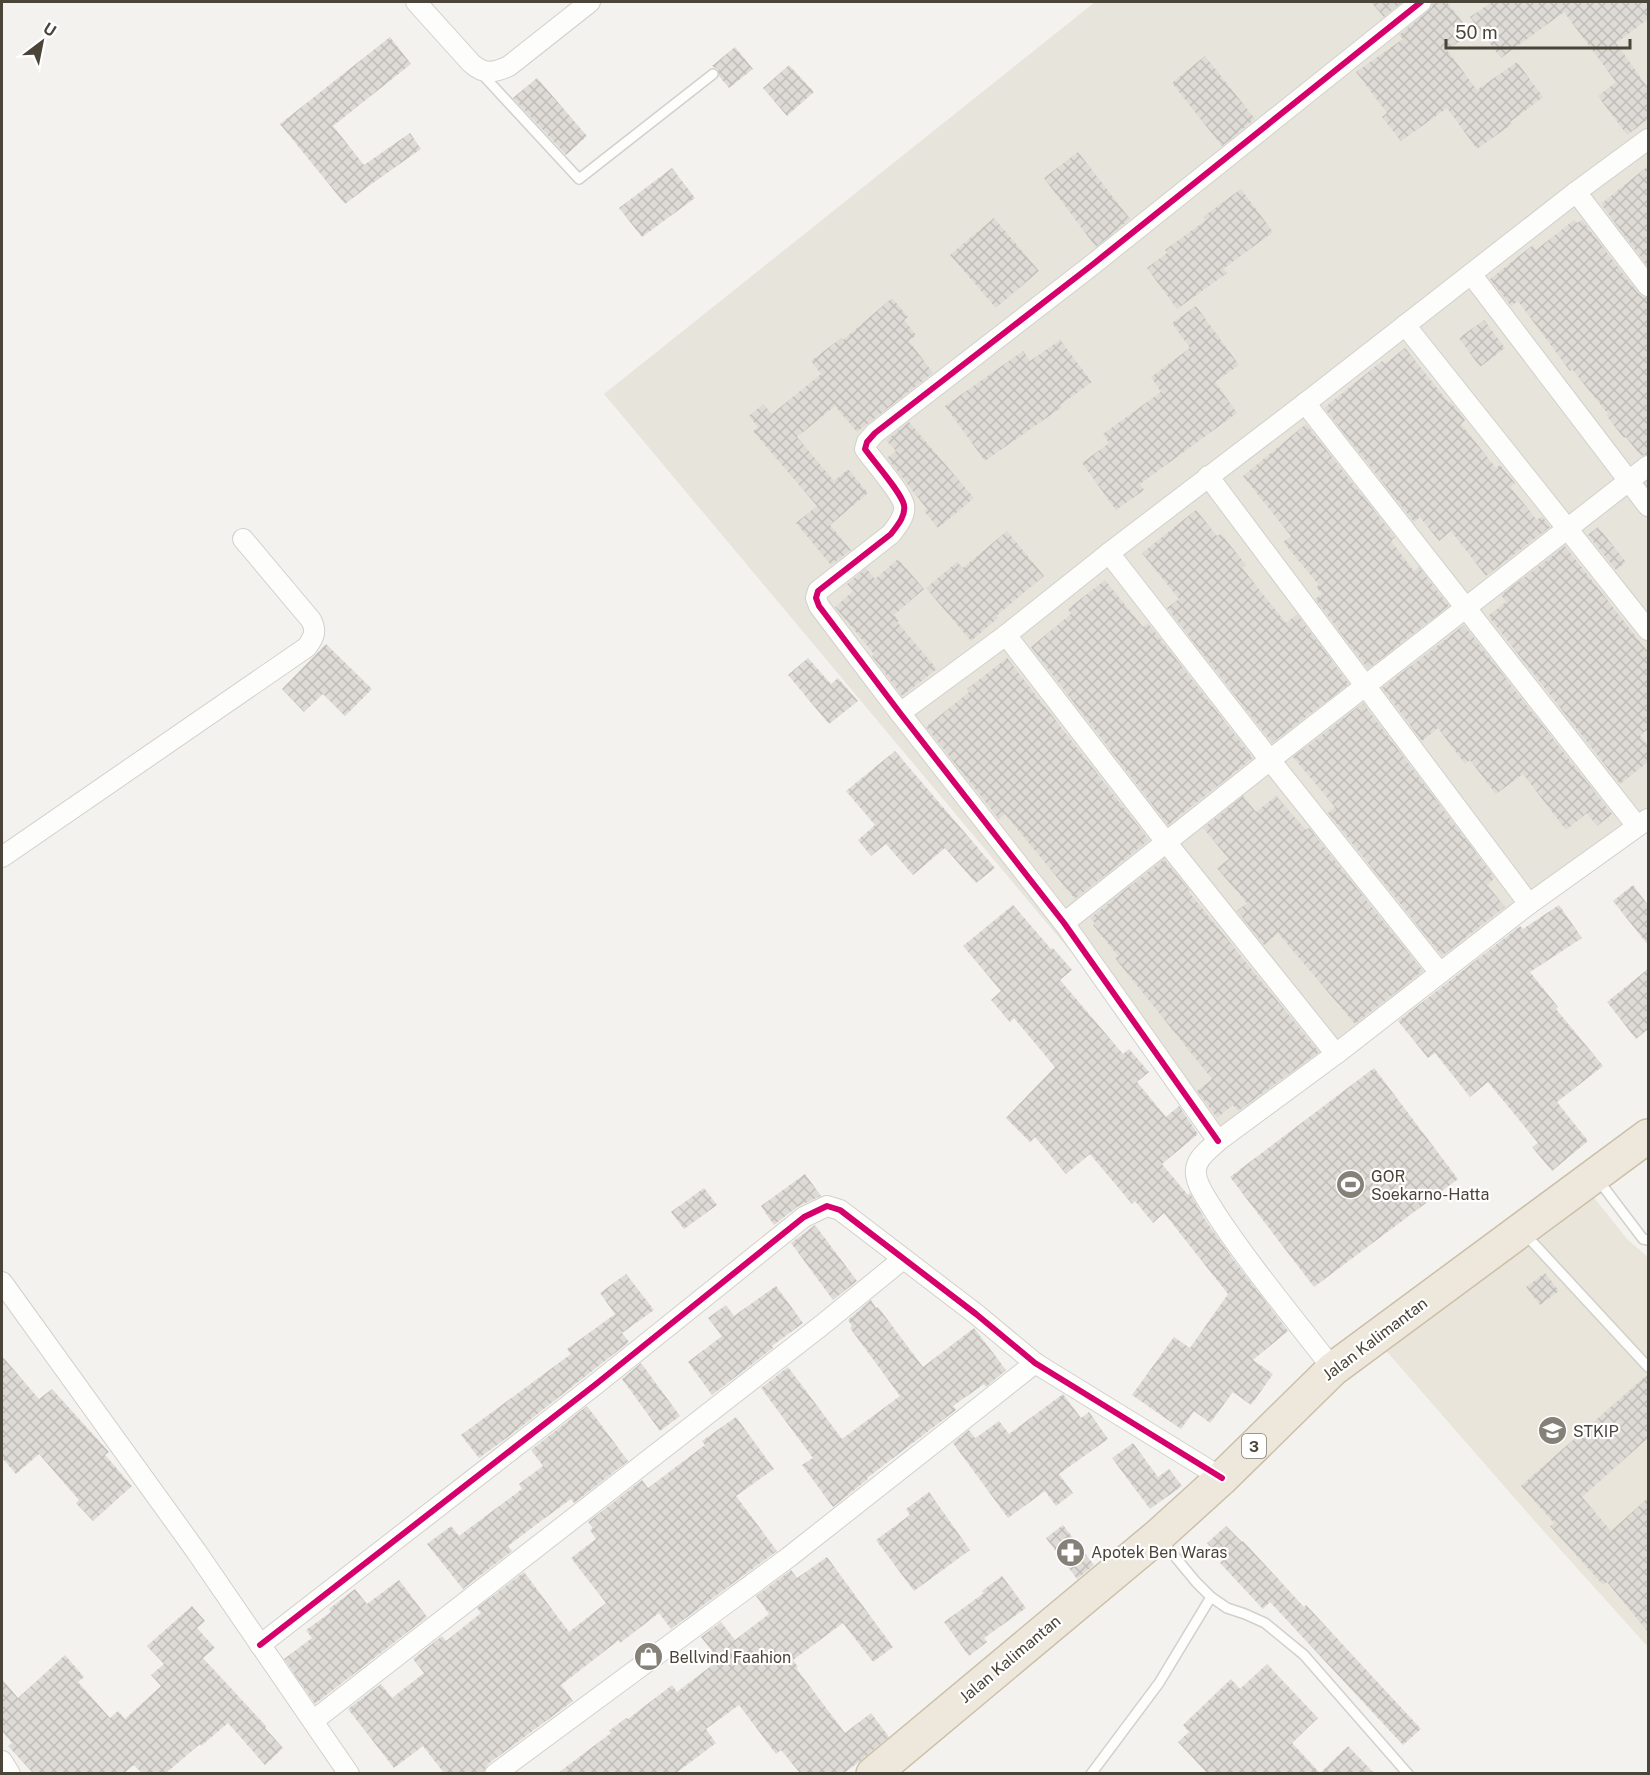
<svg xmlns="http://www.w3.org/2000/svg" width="1650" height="1775" font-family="'Public Sans',sans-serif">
<defs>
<pattern id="building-cross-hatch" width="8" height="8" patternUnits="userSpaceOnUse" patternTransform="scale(1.5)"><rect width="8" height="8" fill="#dedbd6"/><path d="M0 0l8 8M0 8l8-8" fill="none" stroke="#c0bdb8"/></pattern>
</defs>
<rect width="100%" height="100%" fill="#f4f2ee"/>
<polygon fill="#e7e4dc" points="1095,2 1644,2 1648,7 1648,815 1231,1143 604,394"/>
<polygon fill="#eae5da" points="1588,1190 1627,1239 1648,1257 1648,1647 1531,1517 1381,1345"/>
<g fill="url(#building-cross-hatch)">
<polygon points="1371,2 1402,2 1384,17"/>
<polygon points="1433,2 1447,2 1471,33 1447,50 1477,90 1517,62 1543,97 1510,122 1512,124 1477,149 1447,108 1401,141 1382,117 1387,113 1356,72 1403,39 1399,35 1428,11 1432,7"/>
<polygon points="1492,2 1648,2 1648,19 1616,43 1648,88 1648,119 1627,135 1598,96 1616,82 1564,12 1501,58 1470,17"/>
<polygon points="390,37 411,64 333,126 364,165 410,133 421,149 370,185 345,204 280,124"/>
<polygon points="735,47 753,69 729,88 719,76 718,69 712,66"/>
<polygon points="1205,56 1255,119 1222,146 1172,83"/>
<polygon points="789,65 814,92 787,116 763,88"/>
<polygon points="537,78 587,136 566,155 513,98"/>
<polygon points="1078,152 1130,219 1096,247 1044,178"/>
<polygon points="1648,166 1648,267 1601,204"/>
<polygon points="672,168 695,198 642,237 619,208"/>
<polygon points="1241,189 1273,232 1223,269 1227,273 1177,309 1147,268 1167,253 1165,250 1206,220 1203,217"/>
<polygon points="994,218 1039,271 996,308 950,255"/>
<polygon points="1574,220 1577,223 1582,220 1638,293 1643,297 1648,298 1648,454 1641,456 1626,437 1624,438 1606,415 1608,414 1572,369 1570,371 1518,301 1511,306 1490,279 1533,245 1536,250"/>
<polygon points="892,298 908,317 904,320 916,335 909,341 933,373 857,432 835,406 797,437 834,481 848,469 868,493 830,525 851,550 831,565 796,523 817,506 753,431 758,427 749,416 763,404 772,414 821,374 811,361 841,338 843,340"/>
<polygon points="1196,306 1239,365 1215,382 1237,413 1140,484 1144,490 1116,510 1082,463 1109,443 1103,434 1161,392 1151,377 1190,348 1172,323"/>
<polygon points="1484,320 1505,348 1480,367 1459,338"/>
<polygon points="1060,340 1092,382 1060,405 1062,407 985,461 945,406 1023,351 1030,361"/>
<polygon points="1405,348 1449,403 1450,401 1465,420 1461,424 1496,468 1500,465 1515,483 1510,487 1537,520 1542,516 1550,527 1486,576 1451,531 1439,541 1420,517 1414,522 1324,408 1382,361 1385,364"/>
<polygon points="909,422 974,498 938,528 924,511 927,509 887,458 896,451 886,440"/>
<polygon points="1306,424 1395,537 1391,541 1414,571 1419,567 1449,606 1368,669 1315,599 1322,594 1316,587 1319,585 1283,542 1291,536 1243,476"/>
<polygon points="1196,510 1217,536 1221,534 1246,565 1242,568 1286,623 1297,614 1349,684 1272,743 1167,608 1179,599 1142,553"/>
<polygon points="1598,527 1626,562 1616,570 1588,535"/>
<polygon points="1007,531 1044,576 996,616 998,618 971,641 926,588 957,562 963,568"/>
<polygon points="1565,546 1648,652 1648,729 1640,735 1648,746 1648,762 1620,784 1488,616 1506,602 1501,595"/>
<polygon points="898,559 924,589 894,615 899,621 897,622 937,669 902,696 872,656 874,654 835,607 853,591 847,584 866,568 875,579"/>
<polygon points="1105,580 1143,627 1148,623 1253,758 1168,825 1031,647 1071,614 1068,609"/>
<polygon points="1464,625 1612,814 1597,826 1587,813 1566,830 1523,774 1496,794 1470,760 1465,764 1438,728 1422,741 1382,688"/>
<polygon points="326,644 372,689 345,716 323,694 304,712 282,689"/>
<polygon points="808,658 831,684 838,678 858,701 829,724 788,675"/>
<polygon points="1007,658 1149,840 1075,899 1005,814 999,819 926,727 969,692 967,689"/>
<polygon points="1363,703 1495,878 1487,885 1505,907 1442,956 1328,813 1335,807 1293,757"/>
<polygon points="895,751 995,868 976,883 945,848 913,875 886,844 871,856 858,840 875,825 846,791"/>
<polygon points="1243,796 1256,812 1276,796 1306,830 1309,828 1423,971 1355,1024 1278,933 1264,945 1237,911 1247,903 1217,868 1229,859 1203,828"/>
<polygon points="1164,859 1190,891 1189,892 1319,1052 1238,1111 1233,1105 1217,1118 1197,1091 1212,1079 1115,958 1118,956 1093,925 1095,923 1090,918"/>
<polygon points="1633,885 1648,905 1648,945 1613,901"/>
<polygon points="1013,905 1051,949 1053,948 1072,970 1060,980 1123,1054 1129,1049 1149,1072 1137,1082 1166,1117 1179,1106 1198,1134 1162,1164 1188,1195 1190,1193 1204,1218 1233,1259 1288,1331 1253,1360 1273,1374 1251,1405 1233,1392 1210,1423 1194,1411 1181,1429 1132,1395 1174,1337 1190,1348 1228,1294 1164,1213 1153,1223 1135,1201 1132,1204 1090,1154 1066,1174 1035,1137 1030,1142 1006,1118 1055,1067 1014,1018 1010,1022 991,1000 1001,991 963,946"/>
<polygon points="1559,905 1582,938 1530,972 1558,1007 1556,1009 1603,1066 1557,1102 1588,1141 1552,1171 1532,1147 1538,1143 1488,1082 1470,1097 1435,1053 1428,1058 1398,1021 1520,926 1523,929"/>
<polygon points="1648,969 1648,1029 1636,1039 1607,1002"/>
<polygon points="1374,1068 1458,1179 1314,1287 1230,1177"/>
<polygon points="805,1174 821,1196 797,1207 774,1225 761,1206"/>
<polygon points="704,1188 717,1205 684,1229 671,1212"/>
<polygon points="815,1225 857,1281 833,1300 791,1243"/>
<polygon points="1545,1273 1559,1291 1540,1305 1526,1287"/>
<polygon points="626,1274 654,1310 622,1333 629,1342 512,1434 479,1458 461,1435 571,1354 567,1349 615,1314 600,1293"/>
<polygon points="776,1286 803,1323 772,1346 773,1348 712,1395 688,1362 722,1336 708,1318 726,1305 734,1316"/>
<polygon points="871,1300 876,1308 878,1307 923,1367 974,1328 1006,1370 986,1387 984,1384 953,1406 956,1410 867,1478 868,1479 833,1507 802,1465 813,1458 761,1388 788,1367 842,1439 900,1396 850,1328 852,1326 848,1320"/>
<polygon points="2,1356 39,1399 52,1389 109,1452 105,1455 132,1486 93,1521 76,1503 79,1500 39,1454 16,1474 2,1458"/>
<polygon points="641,1363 680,1416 660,1431 622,1379"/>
<polygon points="1648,1374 1648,1438 1582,1497 1611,1531 1648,1498 1648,1632 1607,1582 1603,1585 1550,1526 1554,1523 1521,1486"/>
<polygon points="1063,1394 1081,1418 1089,1412 1108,1439 1059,1474 1073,1493 1056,1506 1045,1491 1008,1518 953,1443 969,1430 975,1438 977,1437 999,1421 1009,1434"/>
<polygon points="587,1406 628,1461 574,1503 571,1499 541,1521 508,1546 512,1551 463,1589 427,1544 451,1526 459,1536 522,1489 519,1484 543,1466 531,1450"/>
<polygon points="736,1417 774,1469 736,1496 777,1551 671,1629 659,1613 620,1643 619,1640 561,1685 573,1701 488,1764 483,1773 444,1773 423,1746 394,1768 348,1709 381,1684 392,1698 424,1673 413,1659 442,1636 446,1641 481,1613 477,1608 524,1572 569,1632 606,1603 571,1558 596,1539 590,1530 593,1528 588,1522 642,1480 648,1488 705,1445 702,1441"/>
<polygon points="1133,1443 1158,1477 1169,1469 1182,1486 1150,1509 1112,1458"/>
<polygon points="929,1492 970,1550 914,1591 876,1540 910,1515 906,1509"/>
<polygon points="1063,1525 1094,1565 1077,1579 1046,1538"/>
<polygon points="1226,1526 1242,1542 1243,1541 1304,1607 1306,1605 1421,1729 1403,1745 1270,1602 1263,1609 1220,1563 1223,1560 1207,1543"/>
<polygon points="827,1557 893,1647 873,1662 843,1623 793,1660 798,1667 796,1668 845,1733 871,1713 889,1737 859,1762 844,1773 800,1773 781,1750 776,1754 739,1705 706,1729 716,1743 676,1773 558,1773 611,1733 609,1731 626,1718 628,1719 672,1685 677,1692 719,1660 701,1637 721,1622 735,1640 769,1614 756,1596 791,1570 797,1578"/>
<polygon points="1002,1576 1026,1608 984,1638 987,1642 969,1656 944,1622 984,1593 982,1591"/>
<polygon points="399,1580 427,1617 315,1704 284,1659 312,1638 306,1630 331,1612 329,1609 355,1589 367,1604"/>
<polygon points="192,1606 205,1621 197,1628 215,1648 203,1658 266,1726 265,1728 283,1748 265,1765 228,1723 201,1746 200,1744 166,1773 142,1773 134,1765 124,1773 33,1773 8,1746 12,1743 2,1731 2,1679 18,1698 65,1655 84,1677 78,1682 110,1718 118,1711 125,1719 161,1686 151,1675 164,1664 147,1646"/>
<polygon points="1267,1664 1318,1718 1292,1743 1320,1773 1348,1746 1374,1773 1207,1773 1178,1742 1189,1732 1183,1725 1231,1679 1240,1689"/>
</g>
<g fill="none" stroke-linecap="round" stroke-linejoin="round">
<defs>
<g id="lane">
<polyline points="481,73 579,179 713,74"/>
<polyline points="1599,1181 1643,1239 1648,1240"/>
<polyline points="1525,1234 1648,1367"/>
<polyline points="1162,1541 1196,1582 1211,1597 1227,1608 1245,1614 1265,1623 1304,1655 1408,1774"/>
<polyline points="1091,1774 1159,1683 1211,1597"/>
</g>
<g id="street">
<path d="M416 2 471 63C484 75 494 73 509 66L590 2"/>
<polyline points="1576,192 1648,286"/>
<polyline points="1471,274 1648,506"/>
<polyline points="1405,325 1648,630"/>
<polyline points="1305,403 1637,826"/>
<polyline points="1208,476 1529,904"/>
<polyline points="1109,553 1312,398 1576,192 1648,139"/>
<polyline points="1006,635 1166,842 1336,1054"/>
<polyline points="900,713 1006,635 1109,553 1270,760 1440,973"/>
<path d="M2 857 307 647C314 637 317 631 311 620L243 539"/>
<polyline points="1064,923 1270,760 1648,466"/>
<path d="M1218 1141 1064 923 900 713 819 606 816 598 818 591 891 534C897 526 906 516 904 505 901 492 874 462 865 449L867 442 875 433 1092 265 1421 2"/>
<polyline points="2,1282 196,1551 349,1774"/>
<path d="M1333 1369C1293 1317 1250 1266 1214 1211 1208 1200 1197 1187 1196 1174 1194 1159 1209 1150 1218 1141L1336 1054 1529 904 1648 819"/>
<polyline points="260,1645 596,1384 804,1217 827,1206 840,1210 976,1314 1035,1363 1222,1478"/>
<polyline points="313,1721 822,1325 903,1259"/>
<polyline points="2,1761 10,1774"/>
<polyline points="495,1774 789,1557 1035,1363"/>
</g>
<polyline id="highway" points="873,1774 1158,1536 1222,1478 1333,1369 1648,1136"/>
</defs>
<use href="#lane" stroke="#d2d0cb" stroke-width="12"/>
<use href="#street" stroke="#d2d0cb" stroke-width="22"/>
<use href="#highway" stroke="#ccbfa9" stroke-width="36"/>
<use href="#lane" stroke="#fdfdfc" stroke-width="9"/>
<use href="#street" stroke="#fdfdfc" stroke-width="20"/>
<use href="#highway" stroke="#ede8db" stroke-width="33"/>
<defs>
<g id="cycleway">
<path d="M1218 1141 1064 923 900 713 819 606 816 598 818 591 891 534C897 526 906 516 904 505 901 492 874 462 865 449L867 442 875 433 1092 265 1421 2"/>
<polyline points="260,1645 596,1384 804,1217 827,1206 840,1210 976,1314 1035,1363 1222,1478"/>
</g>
</defs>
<use href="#cycleway" stroke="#fff" stroke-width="10"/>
<use href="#cycleway" stroke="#d6006c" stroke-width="6"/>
</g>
<defs>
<symbol id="stadium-disc" viewBox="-11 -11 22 22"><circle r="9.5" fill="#868178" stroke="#fff"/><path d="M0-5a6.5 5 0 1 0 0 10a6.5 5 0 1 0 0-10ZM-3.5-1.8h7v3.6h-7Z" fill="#fff"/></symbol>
<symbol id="university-disc" viewBox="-11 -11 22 22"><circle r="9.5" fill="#868178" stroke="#fff"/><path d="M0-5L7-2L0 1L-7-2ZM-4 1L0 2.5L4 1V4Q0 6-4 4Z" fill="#fff"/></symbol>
<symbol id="pharmacy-disc" viewBox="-11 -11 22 22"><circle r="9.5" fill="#868178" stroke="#fff"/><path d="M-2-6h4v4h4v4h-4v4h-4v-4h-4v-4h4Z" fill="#fff"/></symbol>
<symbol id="shop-disc" viewBox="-11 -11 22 22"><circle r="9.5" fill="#868178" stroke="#fff"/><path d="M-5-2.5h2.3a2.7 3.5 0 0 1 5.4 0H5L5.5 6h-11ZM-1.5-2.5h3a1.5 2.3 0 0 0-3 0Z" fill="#fff"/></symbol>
</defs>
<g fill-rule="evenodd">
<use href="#stadium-disc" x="1334" y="1168" width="33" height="33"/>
<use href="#university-disc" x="1536" y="1414" width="33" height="33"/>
<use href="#pharmacy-disc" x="1054" y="1536" width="33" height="33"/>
<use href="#shop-disc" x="632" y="1640" width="33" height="33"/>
</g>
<g text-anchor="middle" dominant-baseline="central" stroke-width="4.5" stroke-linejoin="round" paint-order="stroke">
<rect fill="#fff" stroke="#817c74" stroke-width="1.5" x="1242" y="1434" width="24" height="24" rx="4.5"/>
<g font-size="15" font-weight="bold" fill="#4b4439">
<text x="1254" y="1446">3</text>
</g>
<g font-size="16" fill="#4b4439" stroke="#fff" text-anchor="start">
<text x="1371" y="1176">GOR<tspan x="1371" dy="18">Soekarno-Hatta</tspan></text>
<text x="1573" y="1431">STKIP</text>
<text x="1091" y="1552">Apotek Ben Waras</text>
<text x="669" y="1657">Bellvind Faahion</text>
</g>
<g font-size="16" fill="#4b4439" stroke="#fff">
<text transform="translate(1375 1339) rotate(-37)">Jalan Kalimantan</text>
<text transform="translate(1010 1659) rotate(-40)">Jalan Kalimantan</text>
</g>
</g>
<rect width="1650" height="1775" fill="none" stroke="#4b4439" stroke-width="6"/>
<g transform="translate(42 42) rotate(32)" stroke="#ffffff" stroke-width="4.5" paint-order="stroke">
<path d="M0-4.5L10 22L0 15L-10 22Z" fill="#4b4439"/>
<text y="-9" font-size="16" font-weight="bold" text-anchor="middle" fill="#4b4439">U</text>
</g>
<path d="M1446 39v9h184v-9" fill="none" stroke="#4b4439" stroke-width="3"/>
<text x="1455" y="39" font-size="18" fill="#4b4439" stroke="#ffffff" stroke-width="4.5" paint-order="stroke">50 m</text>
</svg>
